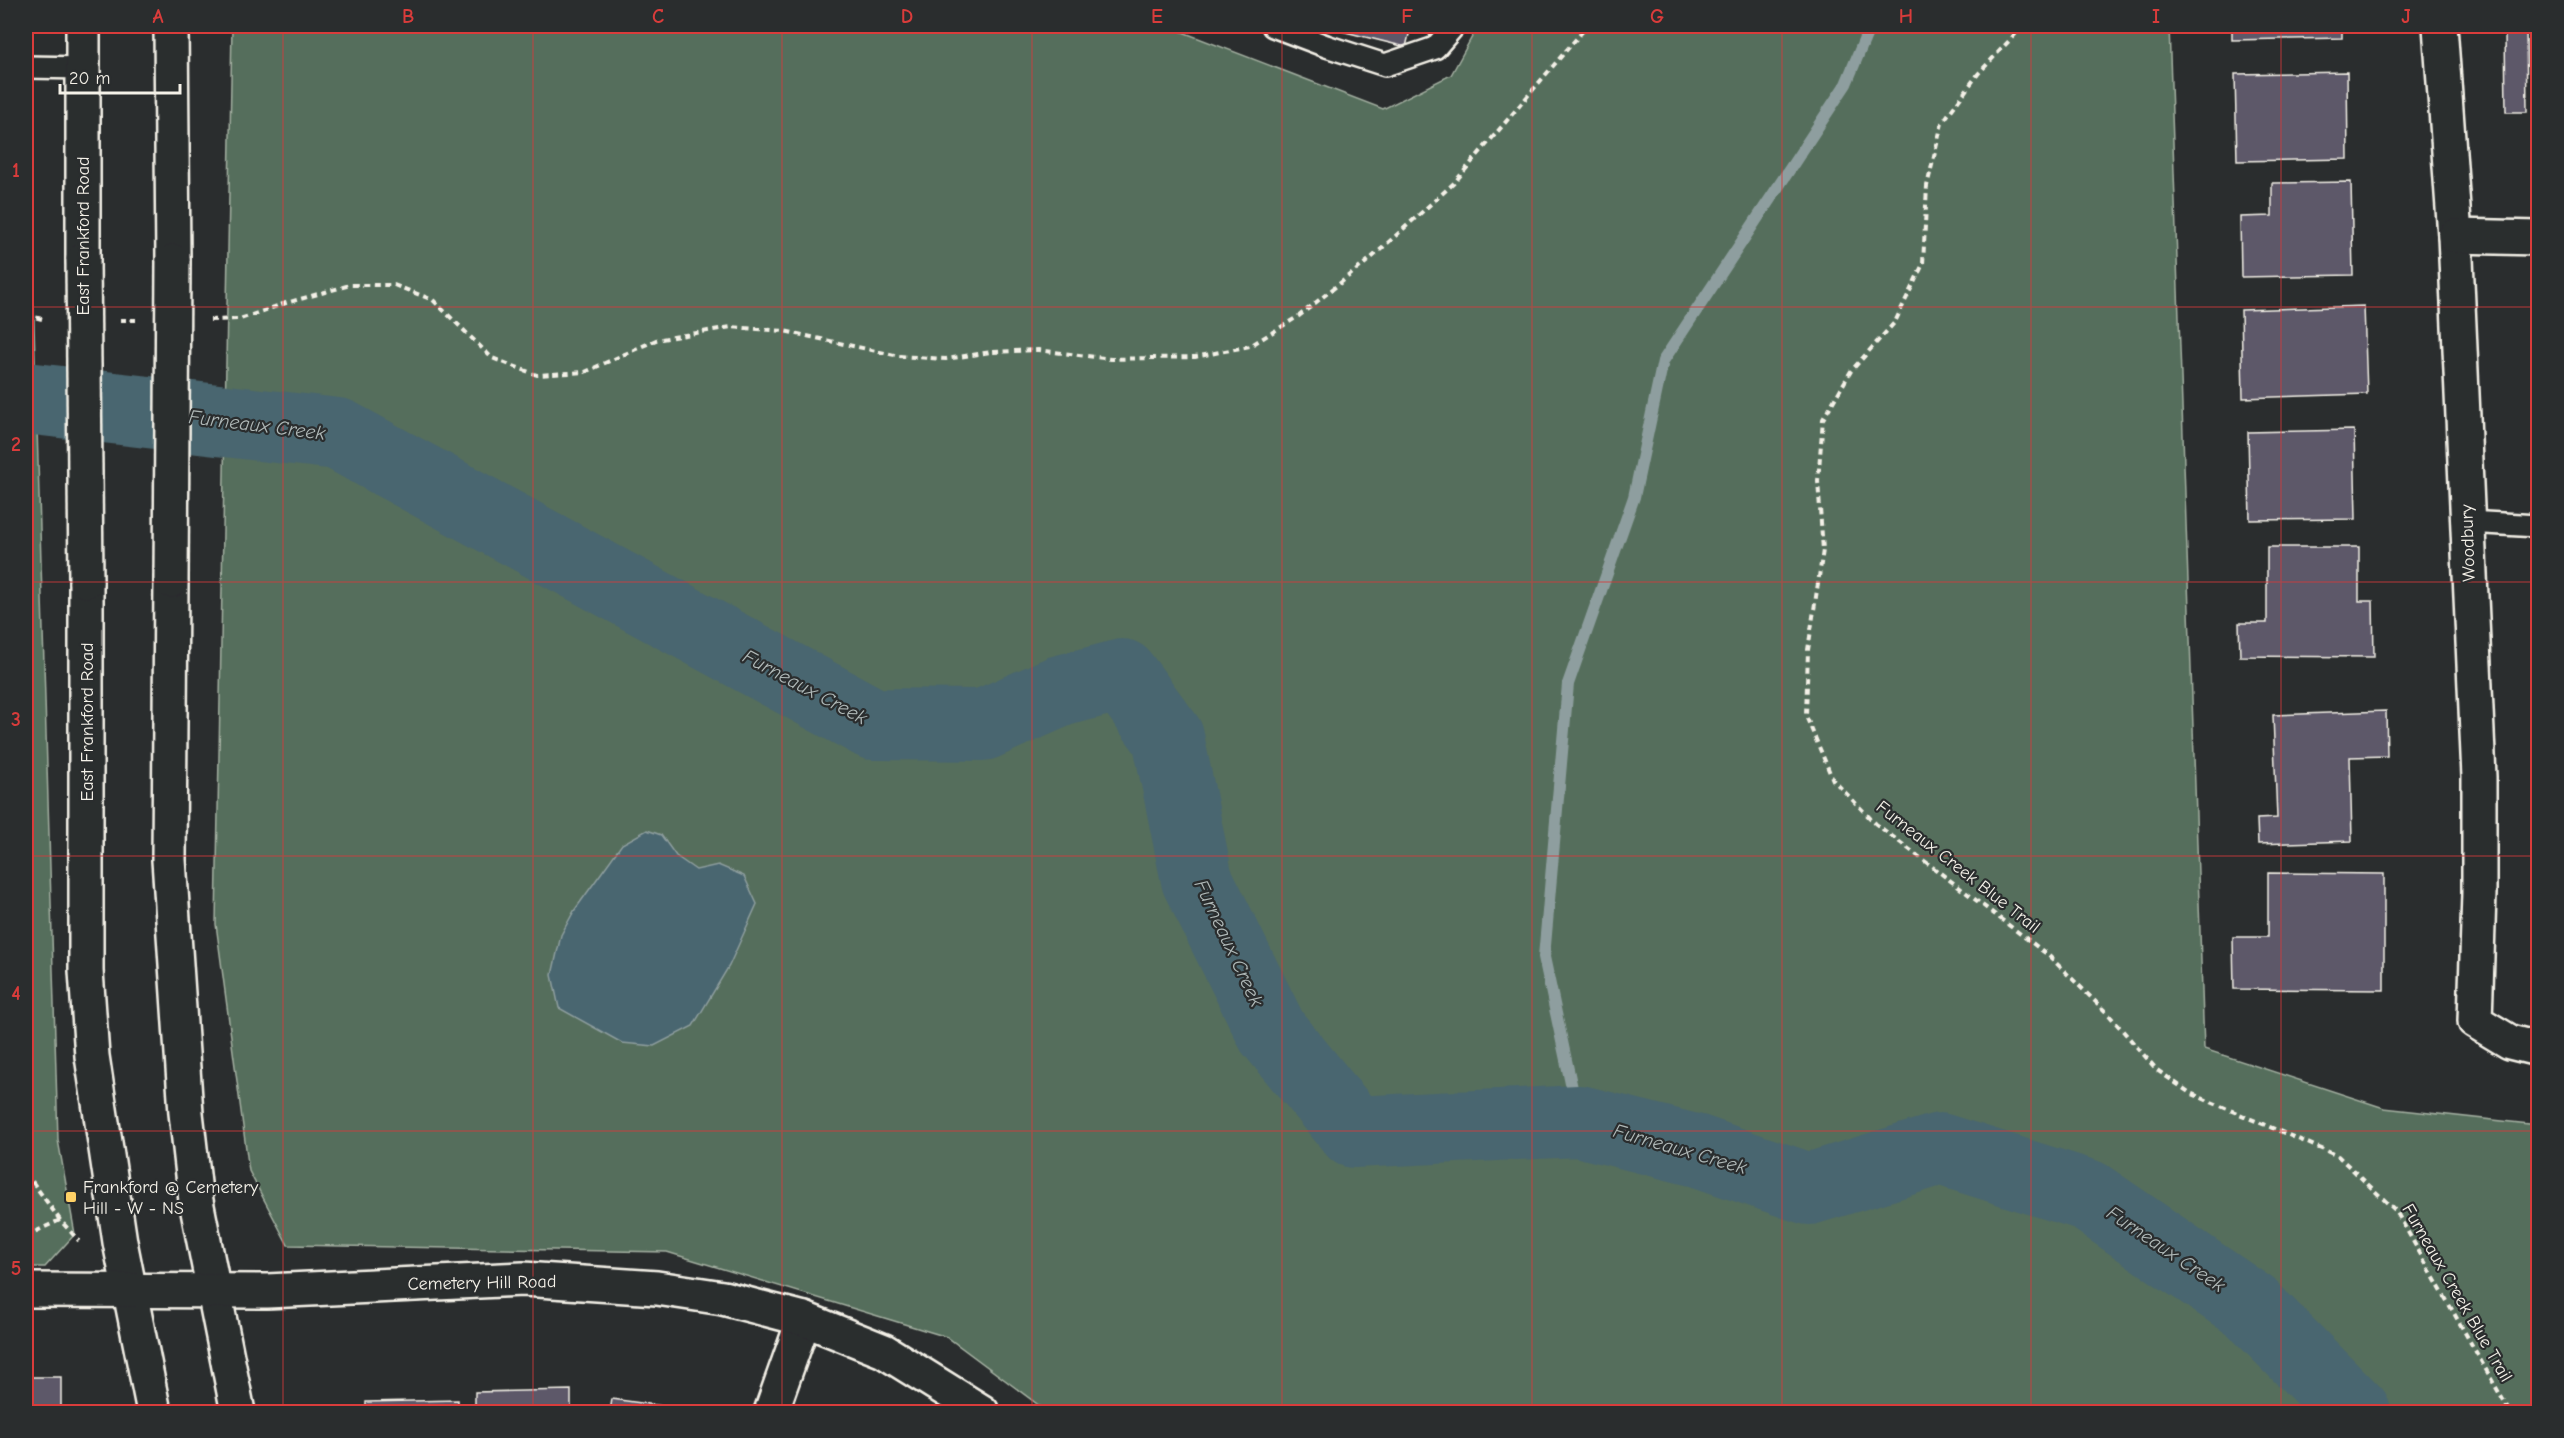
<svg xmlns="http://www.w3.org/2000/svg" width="2564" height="1438" font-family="'Comic Neue',sans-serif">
<rect width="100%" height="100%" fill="#2a2d2e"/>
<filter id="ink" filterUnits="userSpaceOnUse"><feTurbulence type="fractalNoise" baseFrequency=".0167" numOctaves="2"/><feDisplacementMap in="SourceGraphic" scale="12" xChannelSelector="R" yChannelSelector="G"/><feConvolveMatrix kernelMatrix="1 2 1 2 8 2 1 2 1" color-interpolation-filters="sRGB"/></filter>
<g filter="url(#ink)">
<g fill="#556e5b" stroke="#a4b0a2" stroke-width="1.5">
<polygon points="232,26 1167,26 1383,109 1451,75 1478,26 2169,26 2204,1049 2384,1108 2538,1125 2538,1412 1048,1412 947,1337 667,1252 288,1245 249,1171 216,924"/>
<polygon points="26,155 29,155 58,1140 75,1234 45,1267 26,1267"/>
</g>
<polygon fill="#4a666f" stroke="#8e9e9f" stroke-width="1.5" points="647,830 661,835 676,856 696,870 718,865 744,876 757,904 729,966 693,1026 654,1046 622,1043 559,1008 552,975 561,935 574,911 622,844"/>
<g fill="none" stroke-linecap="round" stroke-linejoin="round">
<polyline stroke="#8e9e9f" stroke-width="12" points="1579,1121 1544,957 1568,684 1634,497 1663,361 1846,84 1870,26"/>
<polyline stroke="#4a666f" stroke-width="72" points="26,398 338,434 873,724 983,725 1060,691 1122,675 1168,737 1197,880 1272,1032 1354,1132 1579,1121 1698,1151 1809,1189 1940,1149 2087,1195 2251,1307 2355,1412"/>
</g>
<g fill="#5d5869" stroke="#f4f1e8" stroke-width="1.5">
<polygon points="1321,26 1411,26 1406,47"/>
<polygon points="2232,26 2342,26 2342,38 2232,40"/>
<polygon points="2505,30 2526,30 2527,112 2506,112"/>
<polygon points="2347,72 2348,159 2237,161 2235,74"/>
<polygon points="2351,182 2353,275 2241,277 2240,217 2272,216 2272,183"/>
<polygon points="2364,306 2367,394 2243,398 2241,310"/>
<polygon points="2537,348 2538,348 2538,449"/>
<polygon points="2354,430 2356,519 2250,520 2248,432"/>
<polygon points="2267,547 2359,547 2359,601 2373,601 2374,657 2240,656 2239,623 2267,623"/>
<polygon points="2386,711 2387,756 2350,757 2352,841 2258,844 2257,819 2277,818 2273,715"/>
<polygon points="2268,873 2384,874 2384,990 2234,989 2233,937 2268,937"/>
<rect x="26" y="1377" width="35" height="35"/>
<polygon points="571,1390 571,1412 475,1412 475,1392"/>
<polygon points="612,1399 707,1412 610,1412"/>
<polygon points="458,1400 458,1412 366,1412 366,1402"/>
</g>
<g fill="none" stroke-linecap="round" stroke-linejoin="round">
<defs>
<g id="lane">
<polyline points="1273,26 1326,46 1385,65 1435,48 1454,26"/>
<polyline points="26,67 84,68"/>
<polyline points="2467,522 2538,526"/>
</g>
<g id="street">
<polyline points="2440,26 2455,236 2479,777 2479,893 2475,1021 2510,1042 2538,1049"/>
<polyline points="2455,236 2538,238"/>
<polyline points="771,1412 804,1319"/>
</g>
<g id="secondary">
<polyline points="83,26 83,260"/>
<polyline points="171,26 173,261"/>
<polyline points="86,581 86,971 92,1056 120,1242 154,1412"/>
<polyline points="171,581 169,860 186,1113 196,1201 238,1412"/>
<polyline points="26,1290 267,1291 523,1279 657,1288 723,1298 804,1319 884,1351 982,1412"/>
</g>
</defs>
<use href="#lane" stroke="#f4f1e8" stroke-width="26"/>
<use href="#street" stroke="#f4f1e8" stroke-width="38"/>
<use href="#secondary" stroke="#f4f1e8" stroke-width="38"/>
<g stroke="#f4f1e8" stroke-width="4" stroke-dasharray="6 4.5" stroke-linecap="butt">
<polyline points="2023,26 1978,74 1942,123 1927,186 1923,264 1895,322 1851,371 1823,419 1818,481 1823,550 1808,650 1806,716 1833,780 1876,824 2048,955 2109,1015 2157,1070 2190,1093 2338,1156 2396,1211 2510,1412"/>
<polyline points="26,315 46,320"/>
<polyline points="120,320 136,320"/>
<polyline points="210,320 240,319 286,303 350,285 394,285 433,300 492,358 537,375 585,372 656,340 731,327 784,331 899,356 946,359 991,352 1038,350 1111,359 1195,357 1250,346 1299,316 1369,260 1454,183 1587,26"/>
<polyline points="26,1173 60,1220 79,1241"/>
<polyline points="26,1236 60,1220"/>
</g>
<use href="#lane" stroke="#2a2d2e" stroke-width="21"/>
<use href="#street" stroke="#2a2d2e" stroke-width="33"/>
<use href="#secondary" stroke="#2a2d2e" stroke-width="33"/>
<defs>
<g id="secondary-bridge">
<polyline points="83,260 86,581"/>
<polyline points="171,581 173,261"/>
</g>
</defs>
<use href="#secondary-bridge" stroke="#f4f1e8" stroke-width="38" stroke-linecap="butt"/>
<use href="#secondary-bridge" stroke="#2a2d2e" stroke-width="33"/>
</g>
</g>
<path fill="none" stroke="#d93c3b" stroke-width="1.5" stroke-opacity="0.55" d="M283 26V1412M533 26V1412M782 26V1412M1032 26V1412M1282 26V1412M1532 26V1412M1782 26V1412M2031 26V1412M2281 26V1412M26 307H2538M26 582H2538M26 856H2538M26 1131H2538"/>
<rect fill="#ffd166" stroke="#2a2d2e" stroke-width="2" x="65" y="1191" width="12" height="12" rx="3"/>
<g text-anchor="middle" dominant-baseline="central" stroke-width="4.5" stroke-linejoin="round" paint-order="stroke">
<g font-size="18" fill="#f4f1e8" stroke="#2a2d2e">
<text transform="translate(83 236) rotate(-90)">East Frankford Road</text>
<text transform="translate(2468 543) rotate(-92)">Woodbury</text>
<text transform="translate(87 722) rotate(-90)">East Frankford Road</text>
<text transform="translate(1958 867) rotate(38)">Furneaux Creek Blue Trail</text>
<text transform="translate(482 1283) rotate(-1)">Cemetery Hill Road</text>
<text transform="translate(2457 1293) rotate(60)">Furneaux Creek Blue Trail</text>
</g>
<g font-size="18" fill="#f4f1e8" stroke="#2a2d2e" text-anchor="start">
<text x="83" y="1187">Frankford @ Cemetery<tspan x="83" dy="21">Hill - W - NS</tspan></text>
</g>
<g font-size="20" font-style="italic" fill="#b0b9b8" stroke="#2a2d2e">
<text transform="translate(257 425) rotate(7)">Furneaux Creek</text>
<text transform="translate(805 687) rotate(28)">Furneaux Creek</text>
<text transform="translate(1229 943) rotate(65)">Furneaux Creek</text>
<text transform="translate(1680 1149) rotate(16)">Furneaux Creek</text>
<text transform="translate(2166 1249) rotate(34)">Furneaux Creek</text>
</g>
</g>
<rect width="2564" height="1438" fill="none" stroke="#2a2d2e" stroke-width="66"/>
<path d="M60 84v9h120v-9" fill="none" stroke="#f4f1e8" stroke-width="3"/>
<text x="69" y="84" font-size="18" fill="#f4f1e8" stroke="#2a2d2e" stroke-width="4.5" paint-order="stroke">20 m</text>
<rect x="33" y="33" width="2498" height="1372" fill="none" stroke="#d93c3b" stroke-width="2"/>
<g font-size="20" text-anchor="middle" font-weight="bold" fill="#d93c3b">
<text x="158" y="23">A</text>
<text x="408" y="23">B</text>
<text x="658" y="23">C</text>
<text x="907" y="23">D</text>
<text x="1157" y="23">E</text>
<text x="1407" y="23">F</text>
<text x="1657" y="23">G</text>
<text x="1906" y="23">H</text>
<text x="2156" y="23">I</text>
<text x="2406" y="23">J</text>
<text x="16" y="177">1</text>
<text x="16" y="451">2</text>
<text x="16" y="726">3</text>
<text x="16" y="1000">4</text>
<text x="16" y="1275">5</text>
</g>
</svg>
